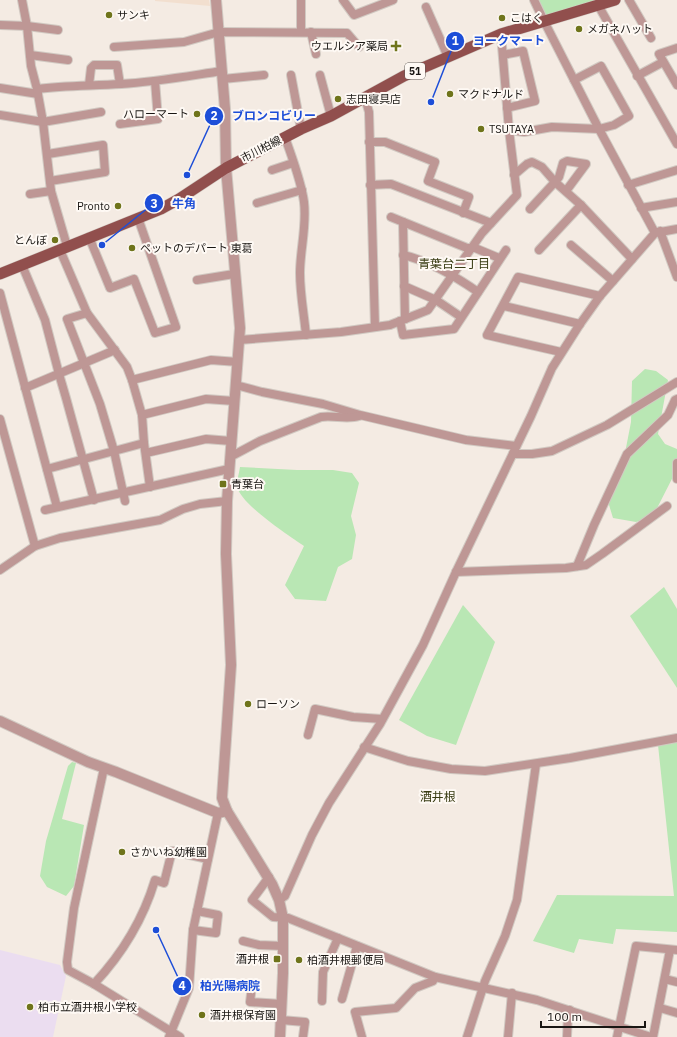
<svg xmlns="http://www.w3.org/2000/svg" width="677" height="1037" font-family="'IBM Plex Sans','Noto Sans JP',sans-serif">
<rect width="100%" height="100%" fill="#f4ebe3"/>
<polygon fill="#f2dfcf" points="155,0 209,0 210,6 155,1"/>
<polygon fill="#ebddf0" points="0,950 60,965 66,976 53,1037 0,1037"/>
<g fill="#b9e7b4">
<polygon points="539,0 603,0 547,17"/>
<polygon points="645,369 656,371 668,380 658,434 665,444 677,449 677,469 653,516 636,522 613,518 606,495 625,453 631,422 632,381"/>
<path d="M240 467 297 470H333L352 473 359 483 351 516 356 535 352 559 338 567 326 601 295 599 285 585 304 546C288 535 240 504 237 486 237 480 239 473 240 467Z"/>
<polygon points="664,587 677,609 677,688 630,616"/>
<polygon points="463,605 495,642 456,745 427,736 399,720"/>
<polygon points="677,742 677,932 616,929 613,944 579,939 574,953 533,941 557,895 674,896 658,745"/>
<polygon points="72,762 76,763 62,819 84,825 74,886 66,896 47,887 40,876 46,841 68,766"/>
</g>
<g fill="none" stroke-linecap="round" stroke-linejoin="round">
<defs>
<g id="minor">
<polyline points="22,0 27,26 31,66 37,89 43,122 51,191 67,246"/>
<polyline points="301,0 301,32"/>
<polyline points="343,0 354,15 393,0"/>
<polyline points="534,0 544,21 599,129 655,233"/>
<polyline points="629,0 651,38"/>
<polyline points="598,5 677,144"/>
<polyline points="426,7 448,57"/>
<polyline points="0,25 27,26 58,30"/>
<polyline points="311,32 316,54"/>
<polyline points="114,47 184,42 219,32 347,33 359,47"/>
<polyline points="677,48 659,54 677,85"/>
<polyline points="30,55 68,60"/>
<polyline points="503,55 523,51 535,101 507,108"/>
<polyline points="291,75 301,129"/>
<polyline points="320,75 331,116"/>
<polyline points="637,76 663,62"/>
<polyline points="223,79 264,75"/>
<polyline points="89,85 91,68 94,65 117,65 120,84"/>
<polyline points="0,88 38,94"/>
<path d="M37 89C65 85 93 86 121 84 155 82 188 76 222 71"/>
<polyline points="365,98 369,112 375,327"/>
<polyline points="0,115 43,122 101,112"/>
<polyline points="120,124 158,119 155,81"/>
<polyline points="509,130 524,132 552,127 599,129 614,125 629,116 601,66 574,80"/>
<path d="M285 137C292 158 301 180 304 202 307 226 300 250 300 273 300 294 304 314 306 335"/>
<polyline points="369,142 385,142 435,162 428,181 469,197 463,213"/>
<polyline points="48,154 103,145 105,172 50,181"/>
<polyline points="272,170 293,163"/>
<polyline points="514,175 527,164 532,162 542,167 555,182 581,205 632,259"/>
<polyline points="370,185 391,184 491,223"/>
<polyline points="628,185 677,170"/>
<polyline points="30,194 51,191"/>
<polyline points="257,203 302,190"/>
<polyline points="641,208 677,202"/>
<polyline points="530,209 555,182 559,177 563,163 567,161 586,164 566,191"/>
<polyline points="391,217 467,248 475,248 499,258"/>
<polyline points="403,222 405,319"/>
<polyline points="660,231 677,277"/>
<polyline points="89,237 110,288 134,279 155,333 176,327 138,218"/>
<polyline points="571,245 613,281"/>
<polyline points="60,250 87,313 127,367 132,380 142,415 144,443 150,487"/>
<polyline points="539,250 581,205"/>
<path d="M403 255C430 261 455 276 478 292"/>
<polyline points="22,265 45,320 59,374 66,398 94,500"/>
<polyline points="197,280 234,274"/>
<polyline points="404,286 436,300 461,317"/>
<polyline points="0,293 57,507"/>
<polyline points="504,306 580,324"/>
<polyline points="87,313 67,319 100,404 114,451 125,501"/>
<polyline points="400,321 403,335 454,329 506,250"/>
<polyline points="239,340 341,332 390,325 428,310 482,233 517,195 509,130 501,34"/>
<polyline points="561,352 487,335 518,277 600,296"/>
<polyline points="132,380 211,360 238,362"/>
<polyline points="236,385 262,392 323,404 360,415 466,440 516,446"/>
<polyline points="25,388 115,350"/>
<polyline points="142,415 206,399 234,401"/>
<polyline points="0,419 35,546"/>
<polyline points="146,453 206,439 231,441"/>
<polyline points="513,454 532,454 552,451 607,425 677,382"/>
<path d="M230 457 260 441 321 417C334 415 347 420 359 416"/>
<polyline points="677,463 677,479"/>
<polyline points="47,469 144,443"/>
<polyline points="45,510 229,469"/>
<polyline points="577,566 594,525 627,454 668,415 675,400 677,399"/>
<polyline points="0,570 35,546 60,538 160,520 183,509 200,504 227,501"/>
<polyline points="456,572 566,568 586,565 602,554 667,506"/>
<polyline points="308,735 315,709 353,717 382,719"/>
<polyline points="364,747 408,761 451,769 485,771 570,758 677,738"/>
<polyline points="104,768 74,908 67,962 68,970 94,984 180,1037"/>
<polyline points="269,877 252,900 273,917 288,918 435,977 537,1000 651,1037"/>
<polyline points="279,900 285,896 312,835 329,803 380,724 423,645 456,572 531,416 552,368 580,324 600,296 655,233 677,229"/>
<polyline points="193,930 216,933 218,915 197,911"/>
<polyline points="243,941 259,945 283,946"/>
<polyline points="665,979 677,982"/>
<path d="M94 984C122 954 143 920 155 880L164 883 172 851 208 859"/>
<polyline points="252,986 250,1002 282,1004"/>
<polyline points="342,999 357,946"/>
<polyline points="322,1001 323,972 338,938"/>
<polyline points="660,1008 677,1013"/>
<polyline points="281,1020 305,1022 303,1037"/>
<polyline points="169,1037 189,988 193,930 218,813"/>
<polyline points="362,1037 355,1012 396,1008 415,988 433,981 435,977"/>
<polyline points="467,1037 485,981 505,936 517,900 536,764"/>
<polyline points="508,1037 512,993"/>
<polyline points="567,1037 568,1014 570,1010"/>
<polyline points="617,1037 636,946 677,950"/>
<polyline points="653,1037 670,950"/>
</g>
<g id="tertiary">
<polyline points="216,0 225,109 226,168 240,328 227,501 226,554 231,665 222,798 227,811 272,884 279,900 283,918 283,973 280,1037"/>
<polyline points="0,721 88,762 116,772 218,813 227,811"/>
</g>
<polyline id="primary" points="0,274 161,209 179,199 226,168 301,129 331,116 404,76 501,34 615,0"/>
</defs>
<use href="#minor" stroke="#d1c9c2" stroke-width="10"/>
<use href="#tertiary" stroke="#d1c9c2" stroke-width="12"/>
<use href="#primary" stroke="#d1c9c2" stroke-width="12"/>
<use href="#minor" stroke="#be9795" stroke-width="8"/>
<use href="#tertiary" stroke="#be9795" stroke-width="10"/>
<use href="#primary" stroke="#914f4d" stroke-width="11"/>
</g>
<g fill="#6f741b" stroke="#fef9f4" stroke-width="1.5">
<circle cx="109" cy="15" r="4"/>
<circle cx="502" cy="18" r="4"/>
<circle cx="579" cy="29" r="4"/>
<path d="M394 40h4v4h4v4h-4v4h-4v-4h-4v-4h4z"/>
<circle cx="450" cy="94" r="4"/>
<circle cx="338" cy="99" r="4"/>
<circle cx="197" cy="114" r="4"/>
<circle cx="481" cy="129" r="4"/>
<circle cx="118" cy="206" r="4"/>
<circle cx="55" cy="240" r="4"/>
<circle cx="132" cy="248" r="4"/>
<rect x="219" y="480" width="8" height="8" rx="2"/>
<circle cx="248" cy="704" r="4"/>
<circle cx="122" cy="852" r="4"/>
<rect x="273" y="955" width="8" height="8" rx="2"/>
<circle cx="299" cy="960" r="4"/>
<circle cx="30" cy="1007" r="4"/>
<circle cx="202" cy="1015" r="4"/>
</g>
<g text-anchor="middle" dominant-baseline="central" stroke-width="4" stroke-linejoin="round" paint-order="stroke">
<rect fill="#fef9f4" stroke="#5e5a56" stroke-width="1" x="405" y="63" width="20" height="16" rx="3"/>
<g font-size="10" font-weight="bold" fill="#191613">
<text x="415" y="71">51</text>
</g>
<g font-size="11" fill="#191613" stroke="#fef9f4" text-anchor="start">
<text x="117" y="15">サンキ</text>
<text x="510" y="18">こはく</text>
<text x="587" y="29">メガネハット</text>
<text x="388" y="46" text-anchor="end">ウエルシア薬局</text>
<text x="458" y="94">マクドナルド</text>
<text x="346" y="99">志田寝具店</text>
<text x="189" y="114" text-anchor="end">ハローマート</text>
<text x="489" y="129">TSUTAYA</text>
<text x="110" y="206" text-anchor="end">Pronto</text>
<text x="47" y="240" text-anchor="end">とんぼ</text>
<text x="140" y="248">ペットのデパート 東葛</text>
<text x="231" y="484">青葉台</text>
<text x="256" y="704">ローソン</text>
<text x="130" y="852">さかいね幼稚園</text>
<text x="269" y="959" text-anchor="end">酒井根</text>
<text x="307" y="960">柏酒井根郵便局</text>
<text x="38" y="1007">柏市立酒井根小学校</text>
<text x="210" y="1015">酒井根保育園</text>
</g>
<g font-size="11" fill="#191613" stroke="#fef9f4">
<text transform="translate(261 149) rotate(-27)">市川柏線</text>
</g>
<g font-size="12" fill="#393c13" stroke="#fef9f4">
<text x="454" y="263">青葉台二丁目</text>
<text x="438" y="796">酒井根</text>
</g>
</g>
<path fill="none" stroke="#1d4ed8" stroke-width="1.5" d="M431 102L455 41M187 175L214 116M102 245L154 203M156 930L182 986"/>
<g fill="#1d4ed8" stroke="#fef9f4" stroke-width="1.5">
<circle cx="431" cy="102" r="4"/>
<circle cx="187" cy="175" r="4"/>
<circle cx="102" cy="245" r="4"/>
<circle cx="156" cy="930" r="4"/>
<circle cx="455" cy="41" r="10"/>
<circle cx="214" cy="116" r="10"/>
<circle cx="154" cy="203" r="10"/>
<circle cx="182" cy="986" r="10"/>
</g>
<g font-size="12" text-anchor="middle" font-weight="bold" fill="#fff">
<text x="455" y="45">1</text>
<text x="214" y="120">2</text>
<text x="154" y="208">3</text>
<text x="182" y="990">4</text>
</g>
<g font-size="12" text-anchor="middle" font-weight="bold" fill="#1d4ed8" stroke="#fef9f4" stroke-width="4" stroke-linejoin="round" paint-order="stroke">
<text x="509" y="45">ヨークマート</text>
<text x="274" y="120">ブロンコビリー</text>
<text x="184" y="208">牛角</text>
<text x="230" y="990">柏光陽病院</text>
</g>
<path d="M541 1021v6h104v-6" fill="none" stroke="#191613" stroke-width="2"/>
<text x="547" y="1021" font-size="12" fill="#191613" stroke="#fef9f4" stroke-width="3" paint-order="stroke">100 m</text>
</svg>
